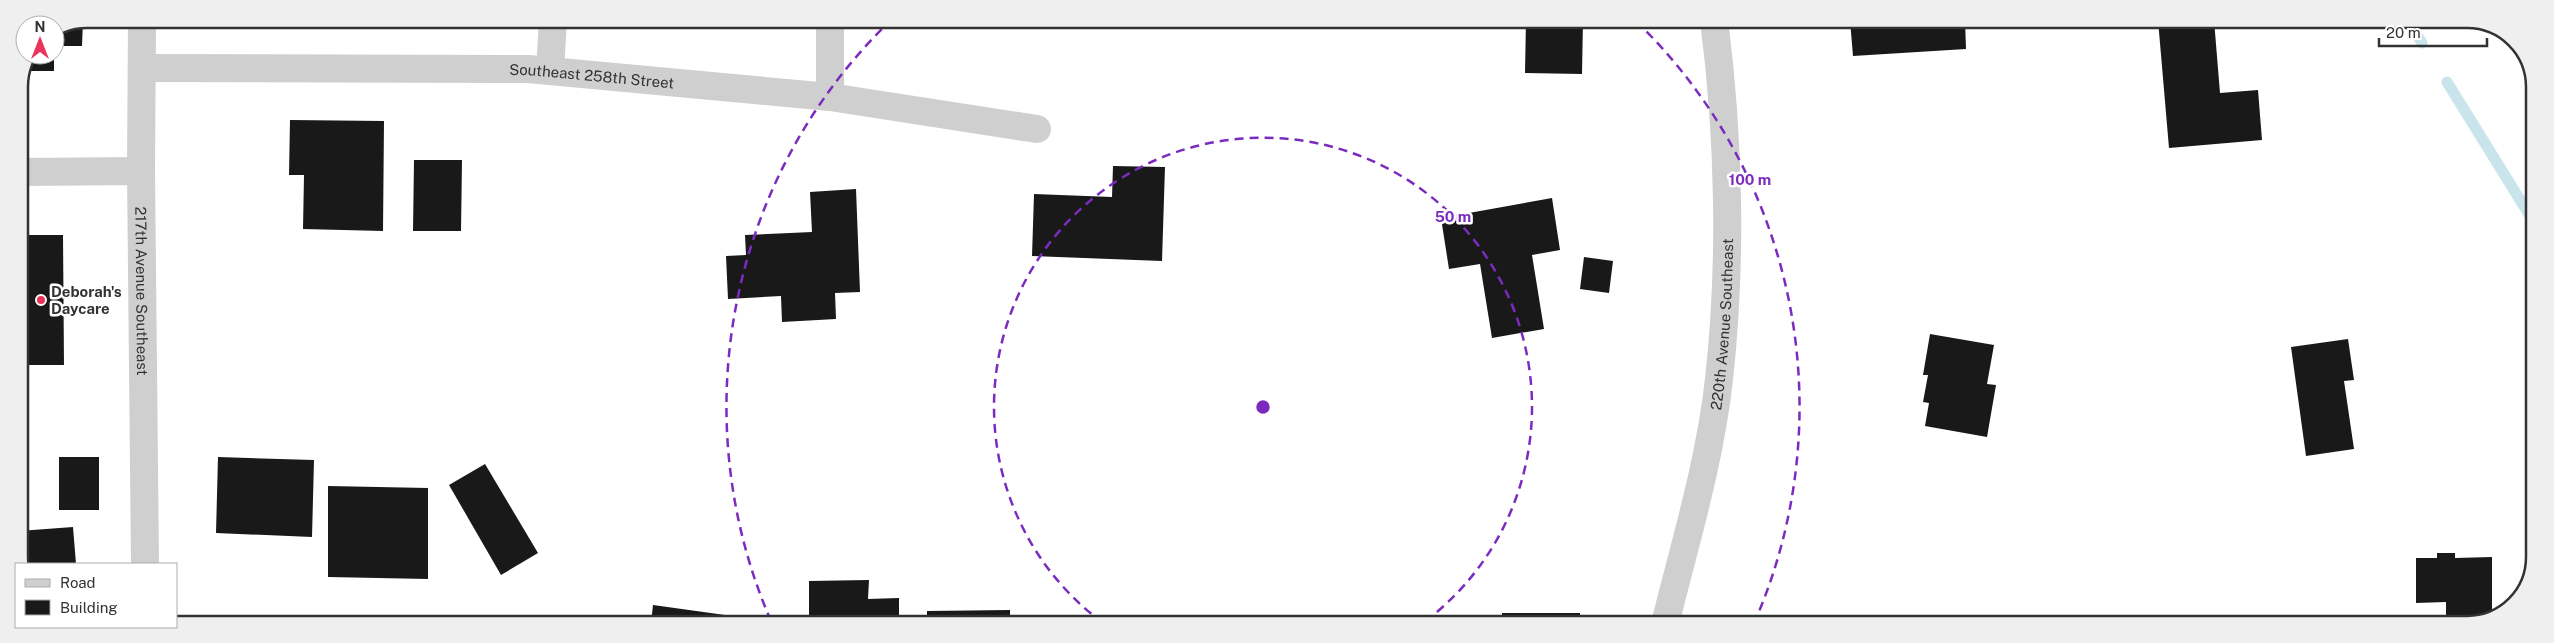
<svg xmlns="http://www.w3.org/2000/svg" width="2554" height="643" font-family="'Public Sans',sans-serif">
<rect width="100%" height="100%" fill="#fff"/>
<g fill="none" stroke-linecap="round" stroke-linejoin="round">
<g stroke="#cae4ec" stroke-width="11">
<polyline points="2407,20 2422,43"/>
<polyline points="2447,82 2535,224"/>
</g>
</g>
<g fill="#191919">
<polygon points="83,20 82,46 55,46 55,32"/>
<polygon points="1526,20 1583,20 1582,74 1525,73"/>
<polygon points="1850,20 1965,20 1966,49 1853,56"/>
<polygon points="2158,20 2214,20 2220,93 2258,90 2262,140 2169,148"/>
<polygon points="32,55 54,55 54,71 25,71"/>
<polygon points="290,120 384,121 383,231 303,229 304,175 289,175"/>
<polygon points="414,160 462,160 461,231 413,231"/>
<polygon points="1113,166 1165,167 1162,261 1032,256 1034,194 1112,197"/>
<polygon points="856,189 860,292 835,293 836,319 782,322 781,296 728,299 726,256 746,255 745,235 812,232 810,192"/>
<polygon points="1552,198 1560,250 1532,255 1544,329 1492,338 1480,264 1449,269 1441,218"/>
<polygon points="19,235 63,235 64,365 19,365"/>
<polygon points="1584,257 1613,261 1609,293 1580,289"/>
<polygon points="1930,334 1994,345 1987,384 1996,385 1987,437 1925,426 1929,403 1923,402 1928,375 1923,375"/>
<polygon points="2348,339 2354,380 2344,381 2354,449 2306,456 2291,347"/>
<rect x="59" y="457" width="40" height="53"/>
<polygon points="218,457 314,460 312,537 216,533"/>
<polygon points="485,464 538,553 501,575 449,485"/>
<polygon points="328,486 428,488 428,579 328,577"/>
<polygon points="73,527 76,564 19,564 19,531"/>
<polygon points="2437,553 2455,553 2455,558 2492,557 2492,616 2468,624 2446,624 2446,602 2416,603 2416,558 2437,558"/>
<polygon points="869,580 868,599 899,598 899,623 809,623 809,581"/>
<polygon points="653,605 725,615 724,623 651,623"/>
<polygon points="1010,610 1010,623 927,623 927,611"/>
<rect x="1502" y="613" width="78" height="11"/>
</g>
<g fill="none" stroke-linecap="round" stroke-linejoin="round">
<g stroke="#cfcfcf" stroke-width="28">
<path id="s1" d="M142 19 141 171 145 564"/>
<path id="s2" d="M142 68 528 69 830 97 1037 129"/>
<polyline points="550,71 553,19"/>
<polyline points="830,97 830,19"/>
<polyline points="19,172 141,171"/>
<path id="s3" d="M1665 624C1685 543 1710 462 1719 379 1732 263 1729 136 1714 20"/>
</g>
</g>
<g fill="none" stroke="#7b2cbf" stroke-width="2.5" stroke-dasharray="9 6">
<path d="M1103 623A269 269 0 1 1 1423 623"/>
<path d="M771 621A537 537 0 0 1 890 21M1636 21A537 537 0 0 1 1755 621"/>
</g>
<circle fill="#ea335a" stroke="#fff" stroke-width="2" cx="41" cy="300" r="5"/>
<g text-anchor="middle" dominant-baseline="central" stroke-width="5" stroke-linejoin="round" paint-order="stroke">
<g font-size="15" fill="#323232" stroke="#fff">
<text stroke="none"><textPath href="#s2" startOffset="450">Southeast 258th Street</textPath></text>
<text stroke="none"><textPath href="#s1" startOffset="272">217th Avenue Southeast</textPath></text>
<text stroke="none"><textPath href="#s3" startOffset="306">220th Avenue Southeast</textPath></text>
</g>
<g font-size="15" font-weight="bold" fill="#323232" stroke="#fff" text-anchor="start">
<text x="51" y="291">Deborah's<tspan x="51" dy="17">Daycare</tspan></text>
</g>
</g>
<path d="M0 0H2554V643H0ZM87 28H2467A59 59 0 0 1 2526 87V557A59 59 0 0 1 2467 616H87A59 59 0 0 1 28 557V87A59 59 0 0 1 87 28Z" fill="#efefef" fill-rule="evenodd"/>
<path fill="none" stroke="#323232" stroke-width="2.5" d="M87 28H2467A59 59 0 0 1 2526 87V557A59 59 0 0 1 2467 616H87A59 59 0 0 1 28 557V87A59 59 0 0 1 87 28Z"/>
<circle cx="1263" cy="407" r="8" fill="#7b2cbf" stroke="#fff" stroke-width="2.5"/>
<g font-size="15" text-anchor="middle" font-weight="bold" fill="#7b2cbf" stroke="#fff" stroke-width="5" stroke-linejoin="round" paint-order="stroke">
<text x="1750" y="185">100 m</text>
<text x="1453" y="222">50 m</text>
</g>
<rect x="15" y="563" width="162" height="65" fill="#ffffff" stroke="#adadad"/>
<rect x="25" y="579" width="25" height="8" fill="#cfcfcf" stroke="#adadad"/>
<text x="60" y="588" font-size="15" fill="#323232">Road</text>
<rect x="25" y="600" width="25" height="15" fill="#191919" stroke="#adadad"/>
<text x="60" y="613" font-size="15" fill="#323232">Building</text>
<g transform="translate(40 40)"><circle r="24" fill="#ffffff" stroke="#adadad"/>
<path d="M0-4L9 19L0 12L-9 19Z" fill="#ea335a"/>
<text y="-8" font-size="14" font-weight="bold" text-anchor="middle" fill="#323232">N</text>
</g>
<path d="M2379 38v8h108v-8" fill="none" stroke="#323232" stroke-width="2.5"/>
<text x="2386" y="38" font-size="15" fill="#323232" stroke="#ffffff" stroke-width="4" paint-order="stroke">20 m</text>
</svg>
